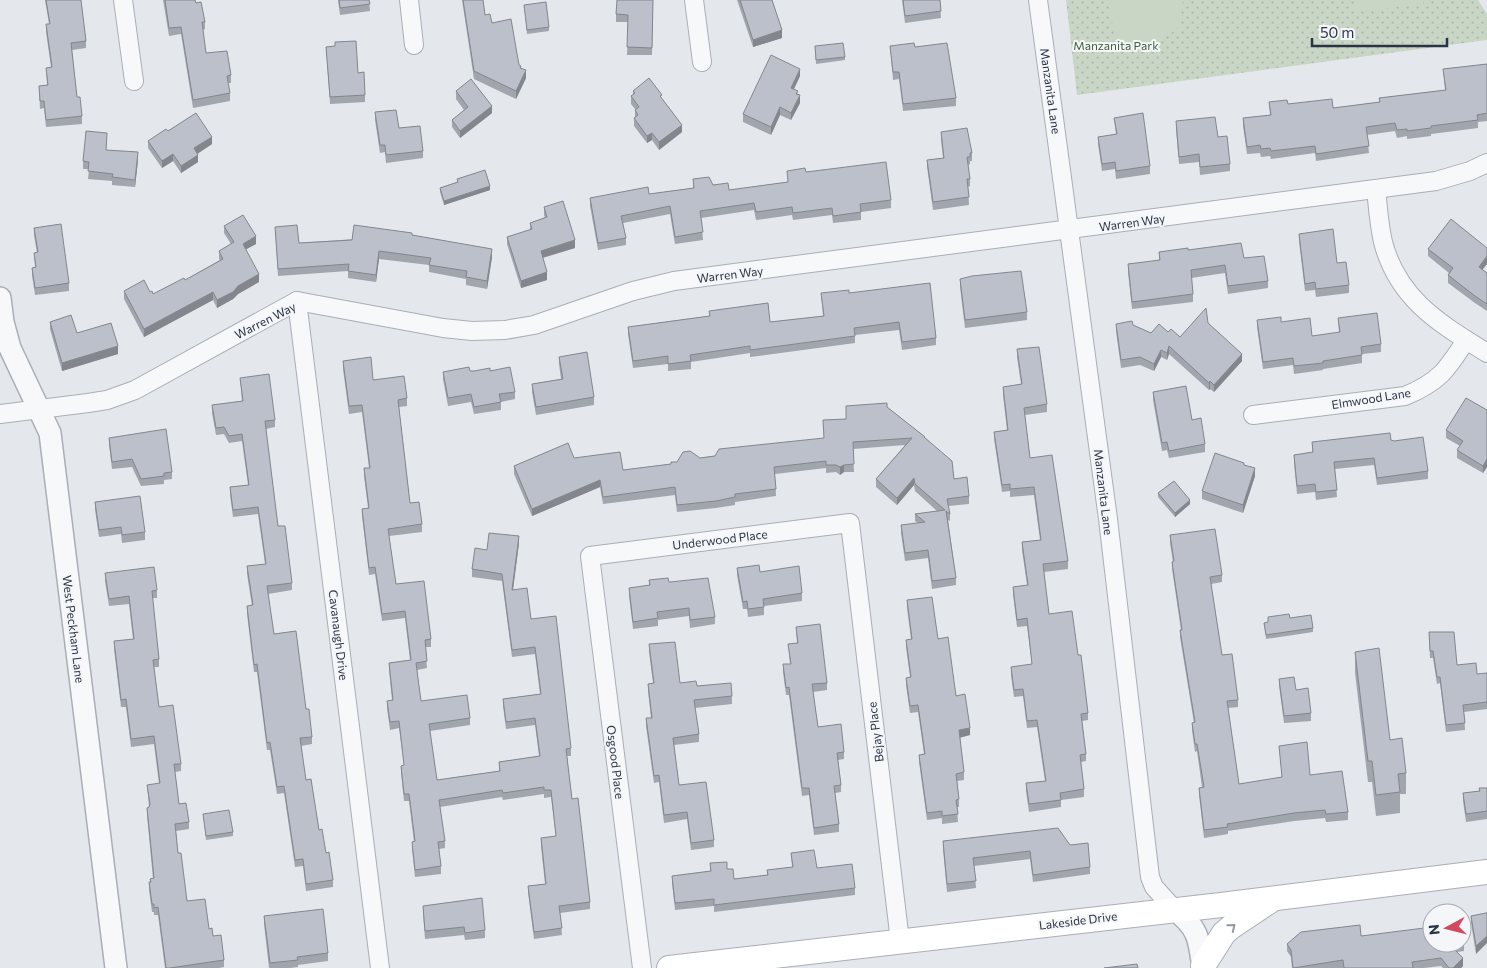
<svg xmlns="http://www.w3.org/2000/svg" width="1487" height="968" font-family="Commissioner,sans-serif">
<defs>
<pattern id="park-dots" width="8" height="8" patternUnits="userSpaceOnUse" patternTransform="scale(1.25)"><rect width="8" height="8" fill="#c9d6c5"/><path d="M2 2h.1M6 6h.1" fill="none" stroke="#adb8ab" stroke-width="1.8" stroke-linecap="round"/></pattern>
</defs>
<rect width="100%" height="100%" fill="#e4e7ec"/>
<polygon fill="url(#park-dots)" points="1066,0 1478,0 1487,14 1487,40 1077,95"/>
<g fill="#c9d6c5">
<polygon points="1112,0 1183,0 1180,27 1142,52 1125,48 1115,36 1109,8"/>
<polygon points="1354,0 1423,0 1423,4 1356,12"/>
</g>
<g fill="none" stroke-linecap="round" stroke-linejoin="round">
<defs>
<g id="minor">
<polyline points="123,0 134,81"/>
<polyline points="409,0 414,45"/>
<polyline points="694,0 702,62"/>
<polyline points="1038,0 1108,519 1150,877 1154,887 1175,910"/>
<path d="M1376 189C1378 207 1379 225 1383 242 1398 300 1441 324 1487 353"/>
<polyline points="297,301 380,968"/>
<polyline points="0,414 88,403 107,400 135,390 297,301 443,328 472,331 505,330 534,325 633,291 674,281 1436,181 1470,171 1487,163"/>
<path d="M1253 415 1405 396C1439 382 1447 370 1466 340"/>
<polyline points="642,968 590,556 850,523 900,941"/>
</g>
<g id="tertiary">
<polyline points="0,298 3,322 10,348 50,433 116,968"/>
<path d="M1175 910C1199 928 1199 940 1203 968"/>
</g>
<g id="secondary">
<polyline points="1203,966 1224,933 1231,927 1270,901"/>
<polyline points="669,968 1221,905 1487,872"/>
</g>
</defs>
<use href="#minor" stroke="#a9aeb7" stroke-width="20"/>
<use href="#tertiary" stroke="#a9aeb7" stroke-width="24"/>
<use href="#secondary" stroke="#a9aeb7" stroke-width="26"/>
<use href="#minor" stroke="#f7f8fa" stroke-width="18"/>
<use href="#tertiary" stroke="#f7f8fa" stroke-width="21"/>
<use href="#secondary" stroke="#fff" stroke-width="24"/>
</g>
<g fill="#a1a5ae">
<polygon points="45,0 81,0 86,41 86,48 72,50 77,97 82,116 82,124 46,127 44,108 40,109 39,86 47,85 46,68 51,67 46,32 46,24 49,24"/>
<polygon points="163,0 195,0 196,3 205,22 205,29 203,30 206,53 231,75 231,83 228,83 230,93 230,101 193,108 181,34 169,36"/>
<polygon points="338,0 369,0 370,11 340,15"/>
<polygon points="462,0 483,0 485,15 492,23 521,68 526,78 516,99 474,79"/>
<polygon points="653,0 652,55 627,55 628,22 616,22 616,14"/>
<polygon points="737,0 772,0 782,38 753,47"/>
<polygon points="902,0 940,0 941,18 905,23"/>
<polygon points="524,5 549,27 549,31 527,34"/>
<polygon points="815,46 845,57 845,60 816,64"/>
<polygon points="890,46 915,47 956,98 956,106 903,111 899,79 893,80"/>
<polygon points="326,47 358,73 365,95 365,102 330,104"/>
<polygon points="1487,64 1487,121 1478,122 1478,128 1431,134 1431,136 1407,139 1407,136 1397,138 1395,131 1367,135 1369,153 1316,161 1315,153 1271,159 1270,156 1261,157 1260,153 1247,154 1243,126 1243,118 1270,115 1269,102 1288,104 1333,108 1379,102 1379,98 1445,90 1443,69"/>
<polygon points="800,76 794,89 798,94 800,103 791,120 780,115 771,135 743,122 743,114"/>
<polygon points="456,91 492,113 460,138 452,127 452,120 464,110 456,99"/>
<polygon points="633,91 662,99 682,132 659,150 652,140 647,143 634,126 634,118 635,117 635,109 631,104 631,96 633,94"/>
<polygon points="375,112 423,151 423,158 386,163 385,152 380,153 375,120"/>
<polygon points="1114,118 1150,166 1150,174 1116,179 1115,169 1102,171 1098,144 1098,137 1116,134"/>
<polygon points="1176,121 1218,137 1230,164 1230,171 1200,175 1199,162 1179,164 1176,129"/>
<polygon points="168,131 212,144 197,154 198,162 181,173 173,161 162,168 148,148 148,141"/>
<polygon points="941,132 972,153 972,161 970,161 970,164 968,165 970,179 970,186 968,187 969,205 933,210 927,167 927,160 943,158 941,140"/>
<polygon points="107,141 106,150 138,160 135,187 112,185 112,181 88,179 89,169 83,169 83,161"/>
<polygon points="787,171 806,172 891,200 891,208 861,212 861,220 833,223 832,215 793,220 792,215 756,220 754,210 701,218 703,240 675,244 670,214 623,223 626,238 626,245 598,250 590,206 590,198 649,194 693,188 693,179 729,190 788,182"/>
<polygon points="457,179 490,190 444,205 440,192 440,188 457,182"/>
<polygon points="544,207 575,248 543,258 547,280 521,288 507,244 507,237 530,230 530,223 545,218 544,215"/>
<polygon points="224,226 256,244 246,249 259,282 238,294 233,299 217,308 213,300 144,337 124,299 124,291 150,292 153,294 185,280 220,260 219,259 219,251 231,244 224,233"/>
<polygon points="275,227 299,243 412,235 492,257 487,289 466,285 466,279 429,272 429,265 379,259 376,282 348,278 348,271 278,276"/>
<polygon points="34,228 69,283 69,291 35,295 32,275 32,268 35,267 34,253 37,253 34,235"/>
<polygon points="1299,234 1337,263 1349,285 1349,293 1316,297 1315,290 1305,291 1299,241"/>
<polygon points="1428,249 1483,270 1487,273 1487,311 1475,303 1448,283 1448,275 1449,273 1428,256"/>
<polygon points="1188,250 1244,258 1268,281 1268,288 1228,294 1225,273 1191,278 1193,294 1193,302 1132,309 1128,272 1128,264 1159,261 1159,252"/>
<polygon points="960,279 1027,312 1027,320 965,328 960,287"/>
<polygon points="821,293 849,293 936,338 936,345 902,350 899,330 855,335 855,343 750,357 750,353 691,362 691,369 668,371 668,364 633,368 628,334 628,327 709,316 709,311 770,322 823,316"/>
<polygon points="1338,318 1381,344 1381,352 1362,354 1362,363 1323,369 1323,370 1294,374 1293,365 1263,369 1257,327 1257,320 1281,322 1312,336 1339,333"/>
<polygon points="50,322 77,333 118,354 62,371 50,329"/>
<polygon points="1208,323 1242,361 1214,392 1210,389 1209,390 1169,354 1167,360 1161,357 1154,371 1140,365 1121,368 1116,331 1116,324 1133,325 1151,333 1168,332 1180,337"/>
<polygon points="1017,349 1047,404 1047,412 1025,415 1030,458 1068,561 1068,569 1044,572 1049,614 1078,655 1088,713 1088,720 1082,721 1086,754 1086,761 1081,762 1084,789 1084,797 1061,800 1061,807 1029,812 1026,791 1026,783 1045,781 1037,727 1027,728 1023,696 1014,697 1011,675 1011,667 1032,665 1027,626 1017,627 1013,594 1013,587 1027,585 1022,550 1022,542 1040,540 1034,495 1010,497 1010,491 1002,492 994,439 994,432 1007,430 1003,395 1003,387 1021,384 1017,357"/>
<polygon points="559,357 594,397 594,405 536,415 532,392 532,384 561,379 559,364"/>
<polygon points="343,361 373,380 407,398 407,406 399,407 410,503 422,524 422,532 389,536 396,584 431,639 431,647 425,647 427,668 417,670 421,701 470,718 470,725 430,731 437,780 499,771 499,762 539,756 535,725 506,729 503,706 503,699 540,694 535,654 512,657 502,581 472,577 472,569 487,550 519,543 513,590 531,619 571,748 571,756 567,756 572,799 590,902 590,909 560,913 562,935 534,939 528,893 528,886 545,884 541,846 541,838 556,837 551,797 544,798 544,794 503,800 502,797 440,807 445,841 445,848 439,849 441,866 441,874 415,877 412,849 412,842 414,842 409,801 404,801 401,773 401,766 404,765 399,728 390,730 387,708 387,701 392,700 389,670 389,663 410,660 405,618 382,621 375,574 369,575 362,516 362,509 368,508 364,476 364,468 369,468 362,412 349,414 343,369"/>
<polygon points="470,371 490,371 515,392 515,399 501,402 501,410 474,414 471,402 448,406 443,379 443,372"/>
<polygon points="240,378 275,420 275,427 266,429 278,526 292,583 292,590 268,594 274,634 306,709 312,737 312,744 301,746 306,780 319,830 333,880 333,887 306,891 303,866 295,867 284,793 277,794 270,750 267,750 257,672 254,672 247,614 247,606 252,606 247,574 247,566 265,564 258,514 233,517 230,495 230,487 248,485 242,441 229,443 224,434 216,435 212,413 212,405 242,401"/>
<polygon points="1153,392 1192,420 1205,444 1205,452 1169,458 1167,450 1162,451 1153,400"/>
<polygon points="846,406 887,407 925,437 925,438 954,479 969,496 969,504 948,506 950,514 950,521 948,520 956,578 956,585 932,589 928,558 905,561 901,533 901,525 918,523 915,521 915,514 937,511 915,491 914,485 897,505 876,487 876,479 905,445 853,449 854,472 844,472 840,475 836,472 826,473 826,468 775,474 776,496 735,502 735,505 716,508 677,512 675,495 603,504 600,487 532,516 514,474 514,466 574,458 623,470 671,464 700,458 824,438 823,420 846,419"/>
<polygon points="1487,410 1487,467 1483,473 1457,458 1457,450 1460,446 1446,438 1446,430"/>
<polygon points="109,438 172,472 172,479 164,480 164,484 141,486 132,467 112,469 109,445"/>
<polygon points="1391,440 1428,471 1428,479 1377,485 1374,465 1335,469 1337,497 1316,500 1315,492 1297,494 1294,462 1294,455 1312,452 1312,442"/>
<polygon points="1244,465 1255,476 1243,513 1202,499 1202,491"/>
<polygon points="1158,493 1190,504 1175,517 1158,497"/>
<polygon points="95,502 145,532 145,540 122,543 121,534 99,537 95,510"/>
<polygon points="1170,535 1222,575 1222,582 1211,584 1222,655 1238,700 1238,707 1228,708 1239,784 1282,778 1279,746 1310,775 1348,812 1348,820 1326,822 1325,818 1294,821 1228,831 1228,834 1204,838 1199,795 1199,788 1202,787 1197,751 1195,752 1192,730 1192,723 1194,723 1180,637 1180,630 1181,630 1172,569 1172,562 1173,562 1170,543"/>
<polygon points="737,568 760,572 802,593 802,601 764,606 764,615 748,617 747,609 743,609 737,575"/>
<polygon points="105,573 157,590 157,598 152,598 159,659 159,667 154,667 159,707 181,764 181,771 175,772 179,804 189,822 189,829 176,831 178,853 187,901 209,929 224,960 224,967 219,968 165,968 158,915 154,915 154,912 152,912 149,890 149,882 150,882 150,879 153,879 147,815 147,808 149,807 147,785 159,784 154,744 131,747 126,707 121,707 114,649 114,641 133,639 129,604 109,606 105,581"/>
<polygon points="649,580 669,582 715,617 715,624 690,628 689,616 658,620 658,626 633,629 629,596 629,588 649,586"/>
<polygon points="907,600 938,639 956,696 970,735 960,737 964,772 964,780 957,781 959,799 959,807 957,807 958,822 942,824 942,818 927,820 919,762 919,755 924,754 918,712 910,713 906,685 906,678 910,677 906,647 906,640 911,639 907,608"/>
<polygon points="1268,617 1290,618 1313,628 1313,632 1266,639 1264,623 1268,622"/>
<polygon points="796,627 827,683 827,690 813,692 818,727 844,752 844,759 838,760 841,785 841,792 835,793 839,824 839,832 814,835 809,795 802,796 789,695 786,695 783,672 783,664 790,664 788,644 797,643"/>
<polygon points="1429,632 1457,665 1477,674 1487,673 1487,709 1464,712 1465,730 1446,732 1440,683 1437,684 1433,658 1430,658"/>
<polygon points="649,644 680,683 697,686 732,696 732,704 695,708 699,734 699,742 674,745 679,785 714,840 714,847 691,850 687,819 664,823 659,782 654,783 646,726 646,718 651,718 648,691 648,684 653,683 649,652"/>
<polygon points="1355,652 1390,740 1406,773 1406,794 1400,794 1400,813 1376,816 1372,782 1368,782 1355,673"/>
<polygon points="1279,679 1296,690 1311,713 1311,721 1284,723 1279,686"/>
<polygon points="1487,788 1487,819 1466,822 1463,801 1463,793 1479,791"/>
<polygon points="203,814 233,832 233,836 206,840"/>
<polygon points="943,841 1070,845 1090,867 1090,874 1033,882 1030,859 974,866 976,888 947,892 943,849"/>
<polygon points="791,853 817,868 855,888 855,895 714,912 714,906 675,910 672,883 672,876 710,871 710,863 727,869 734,879 767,875 767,870 792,867"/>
<polygon points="423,906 485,930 485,938 465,940 464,935 425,939 423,913"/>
<polygon points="1486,913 1476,954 1471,923 1471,916"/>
<polygon points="264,916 328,953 328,961 298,965 298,967 290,968 269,968 264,924"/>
<polygon points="1361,936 1432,943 1464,943 1464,951 1457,952 1463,966 1461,968 1443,968 1441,966 1424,968 1292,968 1291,957 1287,951 1287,944"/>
</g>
<g fill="#83868d">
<polygon points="782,30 782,38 753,47 753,40"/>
<polygon points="800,69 800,76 791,95 791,88"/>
<polygon points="526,70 526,78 516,99 516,91"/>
<polygon points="800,95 800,103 791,120 791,113"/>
<polygon points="492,106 492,113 460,138 460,131"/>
<polygon points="780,107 780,115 771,135 771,127"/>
<polygon points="682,125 682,132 659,150 659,142"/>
<polygon points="652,133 652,140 647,143 647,136"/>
<polygon points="212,137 212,144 194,156 194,148"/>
<polygon points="138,152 138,160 135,187 135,180"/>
<polygon points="173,154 173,161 162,168 162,161"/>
<polygon points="198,155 198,162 181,173 181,166"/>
<polygon points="490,186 490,190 444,205 444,201"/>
<polygon points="256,236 256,244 243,251 243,244"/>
<polygon points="575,240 575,248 541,258 541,251"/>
<polygon points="492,249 492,257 487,289 487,281"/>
<polygon points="379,251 379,259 376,282 376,275"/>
<polygon points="1487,256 1487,264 1479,274 1479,267"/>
<polygon points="547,272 547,280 521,288 521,281"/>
<polygon points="259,274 259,282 238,294 233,299 217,308 217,300 238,286"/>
<polygon points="213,292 213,300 144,337 144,329"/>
<polygon points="118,346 118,354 62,371 62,363"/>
<polygon points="1169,346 1169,354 1167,360 1167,353"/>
<polygon points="1161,350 1161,357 1154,371 1154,364"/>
<polygon points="1242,354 1242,361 1214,392 1214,385"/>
<polygon points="1210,381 1210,389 1209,390 1209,383"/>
<polygon points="1487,459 1487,467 1483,473 1483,466"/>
<polygon points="844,465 844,472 840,475 840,467"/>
<polygon points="1255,468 1255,476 1243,513 1243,505"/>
<polygon points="914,478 914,485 897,505 897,498"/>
<polygon points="600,480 600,487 532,516 532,509"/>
<polygon points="1190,500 1190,504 1175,517 1175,513"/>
<polygon points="519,536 519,543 512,597 512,590"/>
<polygon points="970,728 970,735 959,738 959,730"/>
<polygon points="1487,936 1487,943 1476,954 1476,946"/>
<polygon points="1463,958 1463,966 1461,968 1453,968"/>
</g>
<g fill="#bbc0ca" stroke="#83868d">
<polygon points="46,0 81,0 86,41 71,43 77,97 80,97 82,116 46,120 44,101 40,101 39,86 48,85 46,68 52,67 46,24 50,24"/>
<polygon points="165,0 195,0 196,3 201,2 205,22 202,22 206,53 227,51 231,75 227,76 230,93 193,100 181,27 169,28"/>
<polygon points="339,0 369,0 370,4 340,8"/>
<polygon points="463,0 483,0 485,15 490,14 492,23 511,19 519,65 521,66 520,68 526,70 516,91 474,71"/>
<polygon points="617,0 653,0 652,48 627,47 628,15 616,14"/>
<polygon points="740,0 772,0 782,30 753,40"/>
<polygon points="903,0 940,0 941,11 905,16"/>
<polygon points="546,2 549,27 527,30 524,5"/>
<polygon points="356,41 358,73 364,72 365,95 330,97 326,47 335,46 335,42"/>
<polygon points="843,43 845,57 816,60 815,46"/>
<polygon points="914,43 915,47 947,43 956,98 903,104 899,72 893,72 890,46"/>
<polygon points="771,55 800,69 791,88 798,91 796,94 800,95 791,113 780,107 771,127 743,114"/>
<polygon points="1487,64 1487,113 1477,115 1478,120 1431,126 1431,128 1407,131 1407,129 1397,130 1395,123 1366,127 1369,146 1316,154 1315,146 1271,151 1270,148 1261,149 1260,145 1247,147 1243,118 1271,115 1269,102 1287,100 1288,104 1332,99 1333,108 1380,102 1379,98 1446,90 1443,69"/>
<polygon points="649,78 662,95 660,96 682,125 659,142 652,133 647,136 634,118 638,115 635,110 639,107 631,96 635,93 633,91"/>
<polygon points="471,79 492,106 460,131 452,120 468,107 456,91"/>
<polygon points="396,110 399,128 420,126 423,151 386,155 385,145 380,145 375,112"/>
<polygon points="196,113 212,137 194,148 198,155 181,166 173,154 162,161 148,141 166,129 168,131"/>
<polygon points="1143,113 1150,166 1116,171 1115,162 1102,164 1098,137 1117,134 1114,118"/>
<polygon points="1215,117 1218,137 1227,136 1230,164 1200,167 1199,154 1179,157 1176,121"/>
<polygon points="967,128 972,153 970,153 970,157 967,157 970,179 967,179 969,197 933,202 927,160 944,158 941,132"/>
<polygon points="86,131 107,133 106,150 138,152 135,180 112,177 113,174 88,171 89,162 83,161"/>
<polygon points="886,162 891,200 860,204 861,212 833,216 832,208 793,213 792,207 756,212 754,203 700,211 703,232 675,237 670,206 621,216 626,238 598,243 590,198 648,187 649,194 694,188 693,179 709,177 713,185 728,183 729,190 788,182 787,171 805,168 806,172"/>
<polygon points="485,170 490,186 444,201 440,188 458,182 457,179"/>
<polygon points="563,201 575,240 541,251 547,272 521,281 507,237 532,229 530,223 547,217 544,207"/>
<polygon points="243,215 256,236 243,244 259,274 238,286 233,292 217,300 213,292 144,329 124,291 144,280 150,292 152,291 153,294 184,278 185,280 223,259 219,251 234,242 224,226"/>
<polygon points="1451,219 1487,248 1487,256 1479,267 1487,273 1487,304 1475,296 1448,275 1453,268 1428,249"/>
<polygon points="61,224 69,283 35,288 32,268 36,267 34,253 38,252 34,228"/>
<polygon points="297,225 299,243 352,240 354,225 412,233 412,235 492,249 487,281 466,277 467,271 429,265 431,258 379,251 376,275 348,271 349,264 278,269 275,227"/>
<polygon points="1333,229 1337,263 1346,262 1349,285 1316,289 1315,282 1305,284 1299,234"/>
<polygon points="1241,243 1244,258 1264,256 1268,281 1228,286 1225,265 1191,270 1193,294 1132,302 1128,264 1160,260 1159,252 1188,248 1188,250"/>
<polygon points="1021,271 1027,312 965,320 960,279 972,276"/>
<polygon points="930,283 936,338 902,342 899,322 854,328 855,336 750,350 750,346 690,355 691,361 668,364 668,356 633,361 628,327 710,316 709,311 768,303 770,322 824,316 821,293 849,290 849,293"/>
<polygon points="1206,308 1208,323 1242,354 1214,385 1210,381 1209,383 1169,346 1167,353 1161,350 1154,364 1140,357 1121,360 1116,324 1132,321 1133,325 1151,333 1159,324 1168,332 1171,329 1180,337"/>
<polygon points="1377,313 1381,344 1361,347 1362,355 1323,361 1323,363 1294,366 1293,358 1263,362 1257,320 1281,317 1281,322 1310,318 1312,336 1340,332 1338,318"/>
<polygon points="71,315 77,333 111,323 118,346 62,363 50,322"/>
<polygon points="1039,347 1047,404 1024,408 1030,458 1052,455 1068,561 1043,564 1049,614 1072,611 1078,655 1081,655 1088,713 1081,714 1086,754 1080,755 1084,789 1060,793 1061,800 1029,804 1026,783 1046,781 1037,720 1027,721 1023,689 1014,690 1011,667 1032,664 1027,618 1017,620 1013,587 1028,585 1022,542 1041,540 1034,487 1010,489 1010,484 1002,485 994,432 1008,430 1003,387 1022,384 1017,349"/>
<polygon points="587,352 594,397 536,407 532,384 563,379 559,357"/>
<polygon points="371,357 373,380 404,376 407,398 398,400 410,503 419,502 422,524 388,529 396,584 424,581 431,639 425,640 427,661 416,663 421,701 467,695 470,718 429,724 437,780 500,771 499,762 540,756 535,718 506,722 503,699 541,694 535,647 512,650 502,574 472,569 475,548 487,550 489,533 519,536 512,590 527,588 531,619 556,616 571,748 566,749 572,799 578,798 590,902 559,906 562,928 534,932 528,886 546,884 541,838 556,836 551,790 544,790 544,787 503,793 502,790 439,800 445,841 438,842 441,866 415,870 412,842 415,841 409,794 404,794 401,766 404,765 399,721 390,722 387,701 393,700 389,663 411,660 405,611 382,614 375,567 369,568 362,509 369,508 364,468 370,468 362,405 349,406 343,361"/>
<polygon points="469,367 470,371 474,371 490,368 490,371 510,367 515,392 499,394 501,402 474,407 471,394 448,398 443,372"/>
<polygon points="269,374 275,420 265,421 278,526 285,526 292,583 267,586 274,634 296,631 306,709 309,709 312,737 300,738 306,780 311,779 319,830 322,829 326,853 329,852 333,880 306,884 303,859 295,860 284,786 277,787 270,742 267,743 257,664 254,665 247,606 253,605 247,566 266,564 258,507 233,510 230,487 249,485 242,434 229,436 224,427 216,428 212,405 243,401 240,378"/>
<polygon points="1186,386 1192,420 1201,418 1205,444 1169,451 1167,442 1162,443 1153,392"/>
<polygon points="1466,398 1487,410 1487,459 1483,466 1457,450 1463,441 1446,430"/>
<polygon points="887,403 887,407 925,437 924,437 952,461 954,479 967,477 969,496 947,499 950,514 946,511 956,578 932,581 928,550 905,553 901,525 925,522 915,514 945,510 915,484 914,478 897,498 876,479 912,438 853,442 854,464 844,465 840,467 836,465 826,465 826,461 774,467 776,489 735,494 735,497 716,501 677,505 675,487 603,497 600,480 532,509 514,466 568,443 574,458 620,452 623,470 671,464 671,462 677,462 683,452 690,451 700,458 715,456 719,449 824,438 823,420 846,419 846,406"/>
<polygon points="166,429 172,472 164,473 164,476 141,479 132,459 112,462 109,438"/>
<polygon points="1390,433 1391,440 1394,441 1423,437 1428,471 1377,478 1374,458 1334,462 1337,490 1316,492 1315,484 1297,486 1294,455 1313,452 1312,442"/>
<polygon points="1215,453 1244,463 1244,465 1255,468 1243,505 1202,491"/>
<polygon points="1174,481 1190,500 1175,513 1158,493"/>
<polygon points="140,496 145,532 122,535 121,527 99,530 95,502"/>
<polygon points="1215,529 1222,575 1210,577 1222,655 1232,654 1238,700 1227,701 1239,784 1282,777 1279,746 1307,742 1310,775 1342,771 1348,812 1326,814 1325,810 1294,813 1227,824 1228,827 1204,830 1199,788 1204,787 1197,744 1195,744 1192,723 1195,722 1180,630 1182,630 1172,562 1174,561 1170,535"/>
<polygon points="759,565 760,572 799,566 802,593 763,599 764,607 748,609 747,601 743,602 737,568"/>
<polygon points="154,567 157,590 152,591 159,659 153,660 159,707 173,705 181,764 174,764 179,804 186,803 189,822 175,824 178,853 181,853 187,901 205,899 209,929 212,928 213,936 221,935 224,960 170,968 166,968 158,907 154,908 154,904 152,904 149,882 151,882 150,879 154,878 147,808 149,807 150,804 147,785 160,783 154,736 131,739 126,699 121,700 114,641 134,639 129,596 109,599 105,573"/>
<polygon points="668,578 669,582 670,582 708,578 715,617 690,620 689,608 657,612 658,618 633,622 629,588 650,585 649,580"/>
<polygon points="932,597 938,639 948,637 956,696 965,694 970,728 959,730 964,772 956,774 959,799 956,800 958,814 942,816 942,811 927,813 919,755 925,754 918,705 910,706 906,678 911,677 906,640 912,639 907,600"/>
<polygon points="1289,614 1290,618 1311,615 1313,628 1266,635 1264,623 1268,622 1268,617"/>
<polygon points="820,624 827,683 812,684 818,727 841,724 844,752 837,753 841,785 834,786 839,824 814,828 809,788 802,788 789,687 786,688 783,664 791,664 788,644 798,643 796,627"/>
<polygon points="1429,632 1454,632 1457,665 1476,663 1477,674 1487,673 1487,702 1463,705 1465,723 1446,725 1440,677 1437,677 1433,651 1430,651"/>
<polygon points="675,642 680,683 696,681 697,686 731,683 732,696 694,700 699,734 673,738 679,785 706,782 714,840 691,843 687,812 664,815 659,775 654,776 646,718 652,718 648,684 654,683 649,644"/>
<polygon points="1379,648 1390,740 1402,738 1406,773 1398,774 1400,792 1376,795 1372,761 1368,761 1355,652"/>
<polygon points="1294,677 1296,690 1308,688 1311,713 1284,716 1279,679"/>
<polygon points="1479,788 1487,788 1487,811 1466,814 1463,793 1480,791"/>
<polygon points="229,810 233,832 206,836 203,814"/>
<polygon points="1058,828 1070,845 1088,843 1090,867 1033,875 1030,851 973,858 976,881 947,884 943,841"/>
<polygon points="814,850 817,868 852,864 855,888 714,905 714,899 675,903 672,876 711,871 710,863 727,862 727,869 733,869 734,879 768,875 767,870 793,867 791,853"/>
<polygon points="482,898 485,930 465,933 464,927 425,931 423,906"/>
<polygon points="323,909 328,953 297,957 298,960 270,963 264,916"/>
<polygon points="1486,913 1487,913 1487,936 1476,946 1471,916"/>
<polygon points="1360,925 1361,936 1432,927 1432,943 1462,943 1462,942 1464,943 1450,945 1463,958 1453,968 1449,968 1441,958 1412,962 1413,968 1344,968 1343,960 1293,968 1291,950 1287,944 1301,932"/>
<polygon points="1137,964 1138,968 1104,968"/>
</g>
<defs><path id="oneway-chevron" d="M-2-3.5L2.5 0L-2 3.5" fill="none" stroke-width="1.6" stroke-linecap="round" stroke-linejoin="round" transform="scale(1.25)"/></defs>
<use stroke="#959aa2" href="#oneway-chevron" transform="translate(1232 927) rotate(-39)"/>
<g text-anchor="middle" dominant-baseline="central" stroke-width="4" stroke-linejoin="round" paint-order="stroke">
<g font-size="12" fill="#3f6138" stroke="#f4f6f9">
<text x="1116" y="45">Manzanita Park</text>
</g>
<g font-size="12" fill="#2b3445" stroke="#f4f6f9">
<text transform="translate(1051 91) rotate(82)">Manzanita Lane</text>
<text transform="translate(1132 222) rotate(-8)">Warren Way</text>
<text transform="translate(730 274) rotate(-7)">Warren Way</text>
<text transform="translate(265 320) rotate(-27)">Warren Way</text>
<text transform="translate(1371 398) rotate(-9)">Elmwood Lane</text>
<text transform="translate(1104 492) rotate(83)">Manzanita Lane</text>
<text transform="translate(720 539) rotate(-7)">Underwood Place</text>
<text transform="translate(74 629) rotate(83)">West Peckham Lane</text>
<text transform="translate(339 635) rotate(83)">Cavanaugh Drive</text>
<text transform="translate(875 732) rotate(-97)">Bejay Place</text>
<text transform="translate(616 762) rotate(83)">Osgood Place</text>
<text transform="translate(1078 920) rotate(-7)">Lakeside Drive</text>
</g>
</g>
<g transform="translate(1447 928) rotate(263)"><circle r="24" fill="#f4f6f9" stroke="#a4a8b1"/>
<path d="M0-4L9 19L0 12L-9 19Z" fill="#d1495b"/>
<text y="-8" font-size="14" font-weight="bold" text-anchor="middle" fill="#2b3445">N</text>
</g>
<path d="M1312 38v8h135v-8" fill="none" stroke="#2b3445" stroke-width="2.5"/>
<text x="1320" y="38" font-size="15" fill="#2b3445" stroke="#f4f6f9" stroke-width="4" paint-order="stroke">50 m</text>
</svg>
